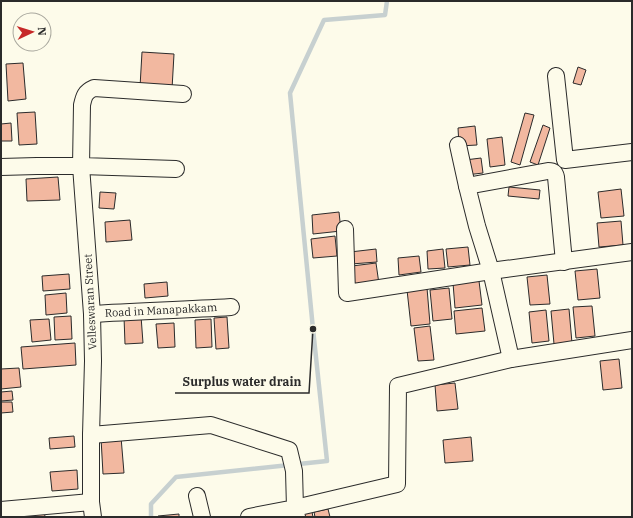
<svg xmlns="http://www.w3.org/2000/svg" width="633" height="518" font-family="'IBM Plex Serif',serif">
<rect width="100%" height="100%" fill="#fdfbea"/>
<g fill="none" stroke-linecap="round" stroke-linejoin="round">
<polyline stroke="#c7d0d0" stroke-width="4.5" points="151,517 151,504 176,477 327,461 313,329 290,93 324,20 385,15 387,1"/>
</g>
<g fill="#f2b8a0" stroke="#2b2b2b">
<polygon points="142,52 174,54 172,89 140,87"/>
<polygon points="23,63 26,99 8,101 6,64"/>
<polygon points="578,67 586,70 581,85 573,83"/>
<polygon points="35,112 37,144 19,145 17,113"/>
<polygon points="525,113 534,115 520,165 511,162"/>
<polygon points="11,123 12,141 1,141 1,124"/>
<polygon points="543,125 550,128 538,165 530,162"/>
<polygon points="475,126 477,145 459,146 458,128"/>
<polygon points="502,137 505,165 490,167 487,139"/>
<polygon points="481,158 483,173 466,175 465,160"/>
<polygon points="58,177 60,200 27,201 26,179"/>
<polygon points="509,187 540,190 539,199 508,196"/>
<polygon points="621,189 624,216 601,218 598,192"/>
<polygon points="100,192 116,193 114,209 99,208"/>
<polygon points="339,212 341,231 313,234 312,215"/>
<polygon points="130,220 132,240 106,242 105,222"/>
<polygon points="621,221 623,245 599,247 597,223"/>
<polygon points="335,236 337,256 313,258 311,239"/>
<polygon points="468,247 470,265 448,267 446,249"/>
<polygon points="376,249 377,262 351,264 350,252"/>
<polygon points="443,249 445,268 428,269 427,251"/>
<polygon points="419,256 421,272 399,275 398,258"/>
<polygon points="376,263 379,284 354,287 352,266"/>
<polygon points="597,269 600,298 578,300 575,271"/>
<polygon points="69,274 70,289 43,291 42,276"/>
<polygon points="547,275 550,304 530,305 527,277"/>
<polygon points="479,281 482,305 455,308 453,283"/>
<polygon points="167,282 168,296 145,298 144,284"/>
<polygon points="427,288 430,324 411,326 407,290"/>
<polygon points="449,288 452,319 433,321 430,290"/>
<polygon points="66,293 67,313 46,315 45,295"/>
<polygon points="592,306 595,336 576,338 573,307"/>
<polygon points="482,308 485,331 456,334 454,311"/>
<polygon points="569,309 572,343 554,344 551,311"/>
<polygon points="546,310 549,341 532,343 529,312"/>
<polygon points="71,316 72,339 55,340 54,317"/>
<polygon points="141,316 143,343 125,344 124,317"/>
<polygon points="227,317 229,348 216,349 214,318"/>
<polygon points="49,319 51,340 32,342 30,320"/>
<polygon points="211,319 212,347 196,348 195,320"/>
<polygon points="174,323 175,347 158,348 156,324"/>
<polygon points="430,326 434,360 418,361 414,328"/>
<polygon points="75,343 76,365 23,369 21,347"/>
<polygon points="619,359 622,388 603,390 600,361"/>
<polygon points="19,368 21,387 1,389 1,369"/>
<polygon points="455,383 458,409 437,411 435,385"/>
<polygon points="12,391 13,400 1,401 1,392"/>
<polygon points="1,402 12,402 13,412 1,413"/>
<polygon points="74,436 75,447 50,449 49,438"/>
<polygon points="121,437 124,473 103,474 101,438"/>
<polygon points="471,437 473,461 445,463 443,440"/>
<polygon points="77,470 78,489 52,491 50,472"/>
<polygon points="44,509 45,517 23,517 23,511"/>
<polygon points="328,509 330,517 315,517 314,512"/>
<polygon points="312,512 313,517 297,517 297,515"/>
<polygon points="179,514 179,517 158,517 158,516"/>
</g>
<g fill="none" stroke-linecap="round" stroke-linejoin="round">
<defs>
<g id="minor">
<polyline points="556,76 565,160 632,152"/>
<polyline points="458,145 467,186"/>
<polyline points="1,167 37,166 81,166 92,314 93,361 91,435 91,502 93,517"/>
<path d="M176 169 81 166 82 105C84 96 85 92 94 88L183 94"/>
<polyline points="345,229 347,293 491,271 632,252"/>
<path d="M92 314C138 311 184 310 231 307"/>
<path d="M511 359 491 271 477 226 467 186 548 171C553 171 555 172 556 177L564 262"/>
<polyline points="91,435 211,425 289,450 294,471 295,508 249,517"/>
<polyline points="197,496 202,517"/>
<polyline points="1,510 91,502"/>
<polyline points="297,517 295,508 397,484 398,386 511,359 632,340"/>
</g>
</defs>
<use href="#minor" stroke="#2b2b2b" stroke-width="18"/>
<use href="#minor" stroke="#fdfbea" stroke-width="16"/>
</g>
<g text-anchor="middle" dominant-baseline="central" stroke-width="3" stroke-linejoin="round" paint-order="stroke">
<g font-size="11" fill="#2b2b2b" stroke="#fdfbea">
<text transform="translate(90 302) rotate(-93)">Velleswaran Street</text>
<text transform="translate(161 310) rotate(-3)">Road in Manapakkam</text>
</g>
</g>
<path fill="none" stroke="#2b2b2b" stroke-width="1.5" d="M313 329L309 393H175"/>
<circle fill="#2b2b2b" stroke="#fdfbea" stroke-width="1.5" cx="313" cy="329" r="4"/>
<g font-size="12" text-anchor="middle" font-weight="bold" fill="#2b2b2b" stroke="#fdfbea" stroke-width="3" stroke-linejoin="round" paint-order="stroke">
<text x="242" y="386">Surplus water drain</text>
</g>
<rect width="633" height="518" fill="none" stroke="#2b2b2b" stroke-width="4"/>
<g transform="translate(32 32) rotate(86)"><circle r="19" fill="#fdfbea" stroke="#a9a89e"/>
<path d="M0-3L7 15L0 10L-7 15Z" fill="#c62828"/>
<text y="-6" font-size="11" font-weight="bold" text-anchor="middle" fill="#2b2b2b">N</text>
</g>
</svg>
